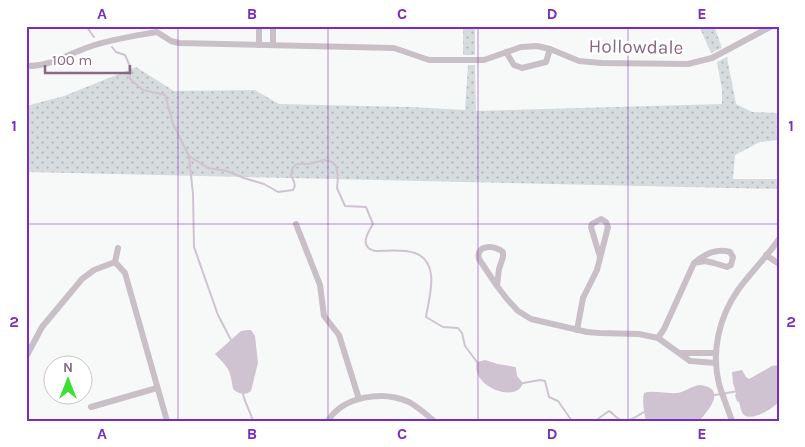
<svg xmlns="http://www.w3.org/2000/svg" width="805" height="447" font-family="Karla,sans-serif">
<defs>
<pattern id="grass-dots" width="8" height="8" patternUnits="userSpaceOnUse" patternTransform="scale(1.25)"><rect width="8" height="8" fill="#d6dbde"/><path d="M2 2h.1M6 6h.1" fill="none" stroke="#b3b6b9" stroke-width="1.8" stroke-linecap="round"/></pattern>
</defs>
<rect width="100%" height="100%" fill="#f7f9f9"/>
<g fill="url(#grass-dots)">
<rect x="463" y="26" width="12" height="29"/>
<polygon points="699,26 714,26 722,48 711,53"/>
<polygon points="727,57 736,104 752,112 779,113 779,140 760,142 735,155 733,179 779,179 779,189 26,172 26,106 64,96 136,67 174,91 255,90 279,104 411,107 465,110 468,65 475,65 476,111 722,104 722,90 717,62"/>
</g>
<g fill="#d0c3d1">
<path d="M248 330H251L255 336 258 363 251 391C245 396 238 394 233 389 230 369 229 369 215 354L241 331Z"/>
<path d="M485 360 498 364 515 367 516 368 517 376 523 383C517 404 470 387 477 362Z"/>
<path d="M779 365V402C773 408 751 423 743 414 741 411 740 406 739 402L737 401 735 396 736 393 733 383 732 372 742 370 746 377 749 379 772 366Z"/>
<path d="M700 385C727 388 710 409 699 421H646C644 412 642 401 644 393 655 390 665 394 677 393 685 392 691 386 700 385Z"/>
</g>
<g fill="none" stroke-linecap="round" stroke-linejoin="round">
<g stroke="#d0c3d1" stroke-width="2">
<polyline points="86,26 94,37"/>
<polyline points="112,47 116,52 125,55 129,64 130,79 143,90 165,95 173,124 189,156 193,194 194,247 218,315 231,340"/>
<path d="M189 156 208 168 227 171 244 178 264 184 278 192 293 190C297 185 293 180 291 175L293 167 297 164H309L324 160 332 162 336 166 338 177 337 188 345 206 366 207 373 224C367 234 359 247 375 251 388 251 403 249 415 253 441 263 429 297 426 317L443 327 458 328 462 333 465 346 477 362"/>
<polyline points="523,383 540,380 545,381 549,397 558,401 572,421"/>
<path d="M243 394C245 403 250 411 253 421"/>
<polyline points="715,395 738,391"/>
<path d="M595 421 609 411C613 413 615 417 619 419 627 424 637 416 644 412"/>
</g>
<g stroke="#c9c0c7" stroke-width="6">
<polyline points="259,45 259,26"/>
<polyline points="273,45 273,26"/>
<polyline points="506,52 514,65 522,68 546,62 550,49"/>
<path d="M26 66C49 67 68 54 89 47 111 39 134 36 157 32L171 41 179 43 394 48 429 60H484L521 47 537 46 550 49 579 61 601 63 688 64 712 58 772 26"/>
<polyline points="296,224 320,285 324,316 339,335 359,399"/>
<polyline points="118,248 115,262 125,273 167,421"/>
<polyline points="766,255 779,264"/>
<path d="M497 286 479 259C475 244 496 245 503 252V257L499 269 497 286 507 299 518 311 531 319 587 332 599 333 639 334 658 338 690 361 716 363"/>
<polyline points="577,330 583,298 597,270 608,227 606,222 601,219 592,224 591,227 600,257"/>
<path d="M658 338 664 329 694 263C705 254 716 248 730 252L733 257 731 265 727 267 714 263 705 261 694 263"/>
<polyline points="680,353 716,353"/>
<polyline points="26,357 42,327 82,279 94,270 115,262"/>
<polyline points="91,407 157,388"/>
<path d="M328 421C343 396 383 390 409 402 418 407 426 414 434 421"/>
<path d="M732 421C728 409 723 397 719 384 711 352 719 317 738 290 751 272 767 257 779 239"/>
</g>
</g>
<path fill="none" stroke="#7b2cbf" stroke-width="1" stroke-opacity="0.55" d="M178 26V421M328 26V421M478 26V421M628 26V421M26 224H779"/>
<g text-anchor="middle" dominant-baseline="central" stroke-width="5" stroke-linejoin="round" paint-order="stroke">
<g font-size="19" fill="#876983" stroke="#fff">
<text transform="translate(636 47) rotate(1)">Hollowdale</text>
</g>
</g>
<rect width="805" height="447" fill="none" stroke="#ffffff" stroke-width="55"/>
<g transform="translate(68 380)"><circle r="24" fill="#ffffff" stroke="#cfc3cd"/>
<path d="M0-4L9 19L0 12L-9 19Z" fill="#3be130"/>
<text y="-8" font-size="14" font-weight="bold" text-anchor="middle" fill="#876983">N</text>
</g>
<path d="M45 65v8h85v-8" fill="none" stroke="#876983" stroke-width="2.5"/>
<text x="52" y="65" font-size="15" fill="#876983" stroke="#ffffff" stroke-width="4" paint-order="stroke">100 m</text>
<rect x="28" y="28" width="750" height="392" fill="none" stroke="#7b2cbf" stroke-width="2"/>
<g font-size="16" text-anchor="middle" font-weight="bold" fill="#7b2cbf">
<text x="102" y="19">A</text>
<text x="252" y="19">B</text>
<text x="402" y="19">C</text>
<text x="552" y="19">D</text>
<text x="702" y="19">E</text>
<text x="14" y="131">1</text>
<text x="791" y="131">1</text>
<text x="14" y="327">2</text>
<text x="791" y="327">2</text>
<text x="102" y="439">A</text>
<text x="252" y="439">B</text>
<text x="402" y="439">C</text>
<text x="552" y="439">D</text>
<text x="702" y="439">E</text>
</g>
</svg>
